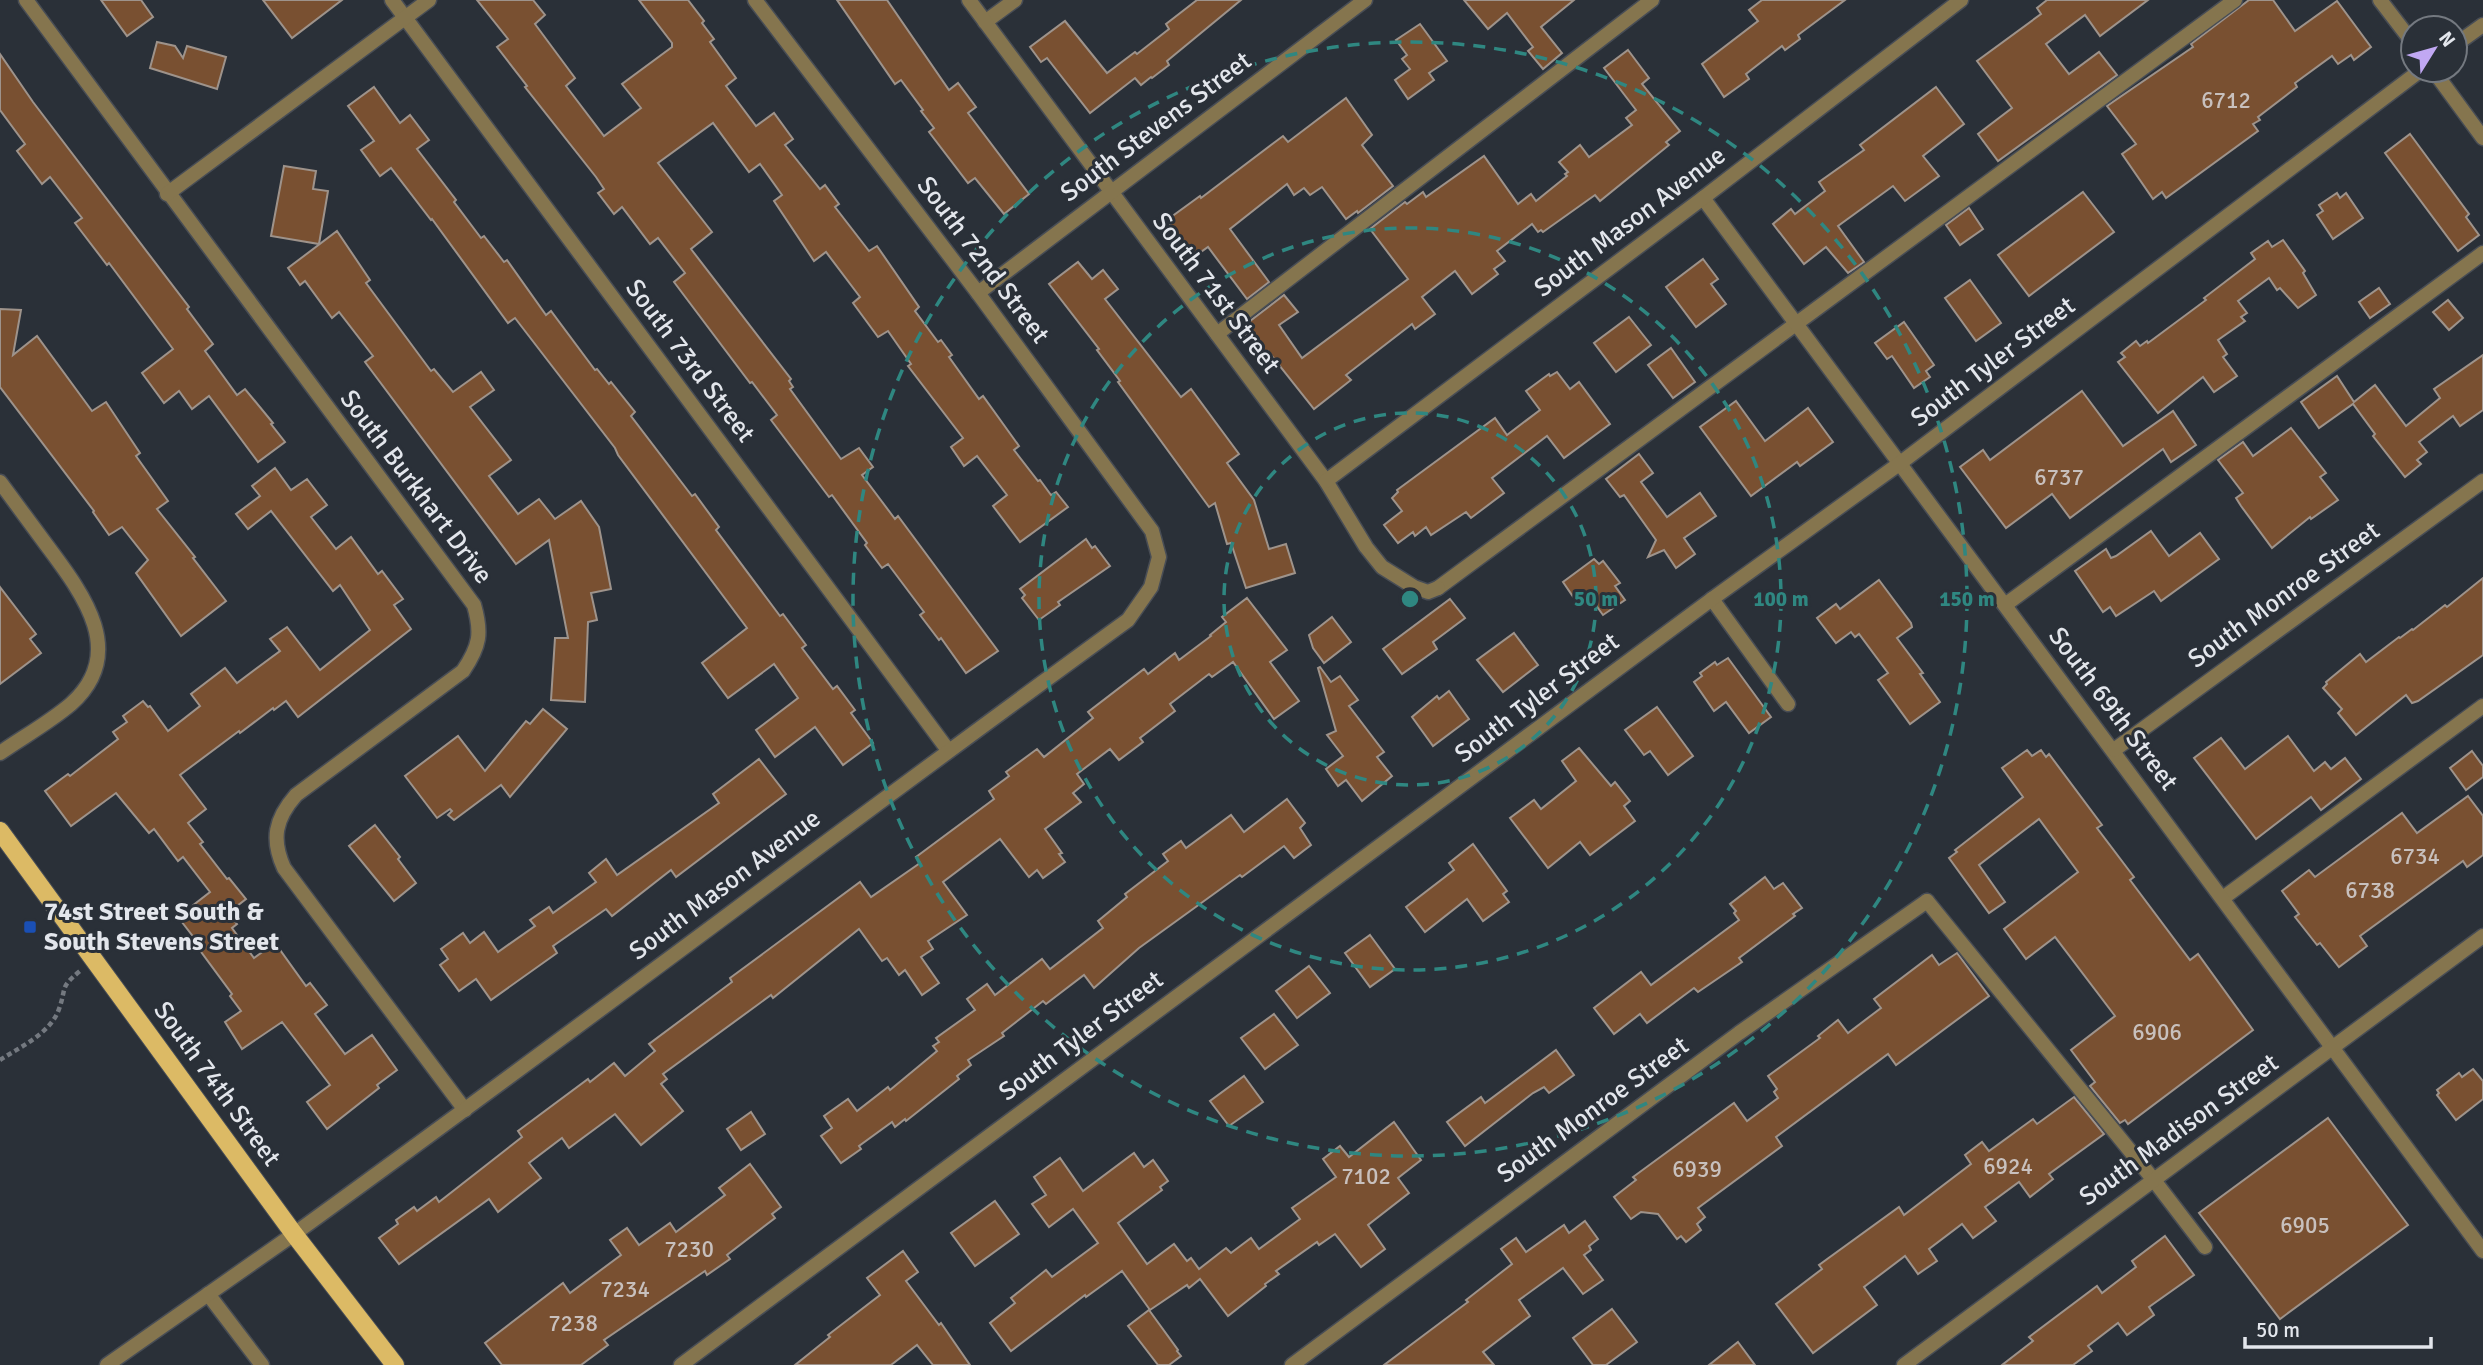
<svg xmlns="http://www.w3.org/2000/svg" width="2483" height="1365" font-family="Signika,sans-serif">
<rect width="100%" height="100%" fill="#2a3038"/>
<g fill="#795031" stroke="#9e938b" stroke-width="2">
<polygon points="101,0 141,0 153,17 127,36"/>
<polygon points="263,0 342,0 292,38"/>
<polygon points="477,0 533,0 545,15 535,24 575,78 566,86 604,136 641,108 622,84 672,47 672,43 639,0 688,0 704,21 702,23 714,39 710,42 736,78 726,86 756,126 774,113 793,139 785,145 820,189 825,185 839,204 835,207 869,251 877,246 919,307 915,311 938,342 941,340 952,355 949,357 979,399 983,396 1019,446 1014,450 1038,481 1040,480 1051,495 1056,492 1068,507 1020,542 993,506 1007,495 977,456 964,466 951,447 963,438 908,366 911,364 888,331 878,337 853,303 860,297 826,252 814,261 774,201 782,195 760,164 749,172 713,123 658,163 712,232 691,249 791,379 789,381 793,387 790,389 841,459 859,448 873,467 862,475 895,519 898,516 998,651 966,673 941,638 939,640 920,615 924,612 888,564 882,568 865,545 867,543 832,495 829,497 771,420 777,415 752,382 750,383 674,282 685,273 658,238 650,244 622,207 614,214 598,193 604,189 596,177 525,87 527,86 497,47 508,39"/>
<polygon points="837,0 887,0 949,90 958,83 976,107 968,113 1029,194 1004,214 975,178 968,183 929,132 934,128 921,111 923,110 901,80 895,84"/>
<polygon points="1197,0 1241,0 1167,61 1169,65 1152,78 1151,77 1141,85 1135,78 1090,113 1047,58 1041,62 1030,47 1065,21 1107,73 1135,52 1137,54 1169,29 1166,24"/>
<polygon points="1464,0 1574,0 1541,27 1562,53 1543,69 1528,51 1533,47 1507,13 1488,29"/>
<polygon points="1762,0 1845,0 1798,35 1800,39 1785,50 1782,46 1746,74 1749,79 1724,97 1702,64 1758,21 1749,10"/>
<polygon points="2047,0 2148,0 2100,36 2085,15 2046,44 2069,74 2099,52 2117,75 1998,161 1978,134 2012,108 1977,61 2041,14 2037,8"/>
<polygon points="2249,0 2273,0 2295,31 2337,1 2371,47 2354,60 2351,55 2338,64 2332,56 2295,83 2297,87 2258,117 2260,120 2253,124 2258,131 2166,198 2162,192 2153,199 2122,154 2136,144 2107,106 2193,47 2191,44"/>
<polygon points="1420,24 1447,61 1429,73 1434,80 1408,99 1395,80 1410,69 1402,59 1407,55 1396,40"/>
<polygon points="157,42 175,46 183,58 187,46 226,57 217,89 150,68"/>
<polygon points="1628,50 1649,78 1642,84 1680,131 1666,142 1669,145 1600,201 1595,195 1543,232 1541,230 1538,232 1532,224 1497,251 1505,261 1494,269 1498,274 1472,294 1455,271 1422,297 1435,314 1415,329 1412,324 1346,375 1351,380 1314,409 1268,351 1261,356 1241,328 1284,295 1298,312 1279,325 1302,358 1408,279 1370,229 1405,202 1407,204 1423,192 1426,197 1484,156 1518,204 1531,194 1536,201 1567,176 1565,174 1568,172 1559,162 1580,145 1589,157 1632,125 1626,118 1636,110 1604,68"/>
<polygon points="0,54 33,102 189,307 187,309 213,344 205,351 237,395 245,389 273,423 271,424 285,442 258,462 209,396 192,409 179,391 164,403 142,373 173,349 109,263 107,265 81,231 75,223 82,218 50,177 42,184 17,151 25,144 0,110"/>
<polygon points="374,87 400,123 410,115 429,140 417,149 456,200 454,202 481,238 484,236 504,262 507,260 546,315 551,311 595,370 597,369 609,384 611,382 635,412 631,416 692,496 695,494 719,527 716,530 780,616 783,614 806,645 802,648 833,689 837,686 855,710 851,713 873,743 843,765 815,727 775,757 756,730 798,698 774,664 728,698 702,663 747,628 618,455 615,448 515,318 508,323 432,219 431,220 391,168 380,176 361,150 374,141 348,106"/>
<polygon points="1936,87 1964,124 1923,156 1939,176 1905,201 1893,186 1838,226 1864,262 1848,273 1826,247 1804,264 1773,224 1791,209 1795,214 1825,191 1819,182 1864,150 1860,145"/>
<polygon points="1346,98 1372,135 1362,145 1393,186 1358,213 1357,211 1346,219 1322,187 1310,195 1304,188 1294,195 1287,184 1230,229 1269,282 1247,299 1208,247 1194,257 1167,220 1200,196 1201,198 1283,136 1288,142"/>
<polygon points="2410,134 2469,214 2466,217 2479,235 2458,251 2385,153"/>
<polygon points="284,166 316,171 313,189 328,191 319,244 271,236"/>
<polygon points="2083,192 2114,232 2029,296 1998,255"/>
<polygon points="2337,193 2340,198 2346,193 2363,218 2333,239 2317,215 2323,211 2319,205"/>
<polygon points="1969,208 1983,229 1960,245 1946,225"/>
<polygon points="337,231 370,280 366,283 431,371 434,369 453,392 481,372 494,390 470,407 511,460 489,476 518,514 539,499 555,519 581,501 599,527 611,589 591,593 597,620 588,622 585,702 551,700 555,638 568,638 549,540 516,564 365,362 373,356 339,312 332,318 305,281 300,285 288,268"/>
<polygon points="2283,240 2305,271 2303,273 2316,295 2298,308 2280,288 2277,290 2269,278 2238,301 2247,313 2241,317 2245,321 2218,340 2227,354 2223,357 2237,376 2214,392 2203,377 2158,413 2118,362 2125,357 2121,353 2136,341 2140,346 2147,341 2148,343 2206,300 2204,298 2255,259 2251,253 2268,241 2272,247"/>
<polygon points="1703,259 1718,279 1711,284 1726,304 1696,327 1666,287"/>
<polygon points="1078,262 1092,279 1103,270 1118,289 1105,299 1181,397 1191,389 1239,454 1227,463 1254,500 1269,549 1286,544 1295,573 1246,588 1231,543 1227,544 1215,503 1209,507 1118,382 1120,381 1097,350 1099,349 1049,284"/>
<polygon points="1970,280 2001,323 1976,341 1945,298"/>
<polygon points="2379,288 2390,304 2370,318 2359,302"/>
<polygon points="2448,300 2463,318 2449,330 2433,312"/>
<polygon points="0,309 21,310 13,355 37,336 92,411 106,402 140,453 136,456 168,501 157,509 195,557 193,558 226,601 181,636 136,573 148,560 122,527 109,535 93,512 94,511 0,387"/>
<polygon points="1629,317 1651,345 1616,372 1594,343"/>
<polygon points="1904,322 1934,365 1926,371 1930,377 1914,388 1892,356 1887,359 1875,343"/>
<polygon points="1671,348 1695,382 1673,398 1648,365"/>
<polygon points="2483,355 2483,410 2460,426 2453,416 2419,442 2427,452 2417,460 2421,464 2405,477 2373,436 2375,434 2353,404 2319,428 2301,402 2337,376 2354,402 2375,385 2406,426 2440,398 2434,389"/>
<polygon points="1557,372 1570,389 1579,382 1610,424 1564,458 1547,436 1492,478 1504,493 1471,518 1466,512 1431,535 1426,527 1415,536 1413,532 1398,543 1384,525 1402,511 1392,498 1398,492 1397,490 1495,418 1507,435 1540,410 1526,391 1549,374 1550,376"/>
<polygon points="2082,391 2123,446 2173,411 2196,445 2171,462 2163,449 2070,518 2052,494 2006,528 1960,467 1983,450 1990,460"/>
<polygon points="1736,401 1765,441 1808,408 1833,442 1800,466 1797,462 1751,496 1700,427"/>
<polygon points="2291,428 2326,473 2320,477 2338,500 2311,519 2310,517 2272,548 2241,506 2236,498 2243,493 2218,460 2243,442 2253,456"/>
<polygon points="1639,454 1653,473 1641,482 1667,517 1700,493 1716,516 1684,538 1695,554 1676,568 1664,550 1648,557 1656,540 1624,495 1620,497 1606,479"/>
<polygon points="275,468 291,490 307,479 327,505 311,517 336,549 351,537 378,574 382,571 403,599 394,605 411,629 298,717 286,701 274,710 273,708 240,733 239,731 180,775 206,809 188,823 203,842 200,844 227,879 229,878 246,899 228,913 237,924 232,928 254,958 275,943 306,986 310,983 327,1005 315,1014 345,1054 372,1035 397,1070 377,1085 379,1088 327,1129 307,1102 330,1085 282,1022 242,1049 225,1022 241,1011 230,996 232,994 196,945 198,943 178,917 210,892 183,857 178,861 154,829 149,833 116,793 71,826 45,791 68,774 70,776 118,739 113,732 127,722 123,716 143,701 148,707 150,706 168,731 200,706 191,694 225,668 237,683 280,651 270,639 287,627 320,670 370,630 340,585 333,591 271,511 248,529 236,514 260,496 252,486"/>
<polygon points="2151,531 2169,556 2200,533 2219,559 2161,601 2154,591 2116,616 2110,607 2103,612 2075,571 2106,549 2111,558 2116,556"/>
<polygon points="1086,539 1092,548 1095,546 1110,566 1058,602 1060,605 1039,620 1022,598 1025,595 1020,589"/>
<polygon points="1594,559 1599,564 1603,561 1620,583 1615,586 1625,600 1603,615 1587,593 1576,601 1563,582"/>
<polygon points="2483,578 2483,655 2418,701 2412,703 2406,695 2356,735 2338,713 2342,709 2323,688 2327,684 2326,682 2360,654 2366,662 2399,637 2400,638 2412,629 2413,630 2445,605 2447,607"/>
<polygon points="1879,580 1911,623 1912,627 1897,638 1923,673 1920,674 1940,702 1910,724 1878,680 1888,673 1859,634 1855,637 1851,632 1836,643 1817,618 1836,604 1840,609"/>
<polygon points="0,587 36,634 30,639 41,653 0,684"/>
<polygon points="1247,598 1287,650 1270,662 1299,701 1274,719 1233,662 1212,677 1209,674 1170,704 1175,711 1140,738 1143,742 1119,760 1110,749 1077,774 1084,784 1073,793 1081,802 1045,829 1062,853 1059,854 1065,862 1043,878 1037,870 1029,877 1000,839 943,882 967,915 928,941 933,949 921,957 939,983 922,995 905,970 899,975 887,958 882,961 859,929 773,998 771,995 663,1074 667,1079 661,1084 683,1111 641,1145 615,1114 569,1148 562,1138 529,1163 541,1178 498,1212 489,1199 399,1264 379,1238 398,1224 396,1220 414,1207 417,1211 436,1197 439,1202 522,1137 518,1131 588,1079 590,1082 614,1063 625,1076 655,1051 649,1044 732,982 730,978 860,882 871,897 920,863 916,857 994,799 989,791 1009,776 1006,772 1037,749 1044,757 1093,718 1088,712 1144,669 1148,674 1175,653 1179,660 1211,636 1210,635 1226,622 1222,617"/>
<polygon points="1450,599 1465,618 1433,642 1437,649 1402,674 1383,649"/>
<polygon points="1332,617 1351,642 1324,663 1313,648 1309,635"/>
<polygon points="1514,633 1538,665 1503,692 1477,660"/>
<polygon points="1728,658 1771,717 1749,733 1726,702 1714,711 1694,682 1702,676 1700,673 1715,662 1717,665"/>
<polygon points="1320,667 1331,682 1340,676 1358,700 1349,706 1384,752 1377,757 1392,776 1362,801 1346,780 1338,786 1326,769 1343,756 1327,735 1336,731 1318,668"/>
<polygon points="1449,691 1469,719 1433,746 1412,717 1437,696 1439,699"/>
<polygon points="1657,707 1693,756 1668,775 1650,751 1644,755 1625,730"/>
<polygon points="543,709 567,729 510,797 501,785 454,820 448,815 452,811 450,809 437,818 405,776 458,736 485,771 526,721 530,724"/>
<polygon points="2288,736 2314,771 2325,762 2331,769 2345,758 2361,779 2321,810 2311,797 2256,839 2194,758 2221,738 2245,769"/>
<polygon points="1579,748 1611,786 1615,782 1630,801 1624,806 1635,821 1590,855 1580,842 1548,868 1510,818 1534,800 1541,809 1576,781 1562,761"/>
<polygon points="2027,750 2032,756 2041,750 2046,757 2049,754 2102,825 2097,828 2134,877 2130,880 2190,960 2198,954 2253,1030 2128,1124 2125,1120 2120,1123 2090,1086 2095,1082 2071,1050 2115,1016 2055,937 2026,959 2004,929 2078,872 2039,819 1979,865 2005,902 1989,913 1949,858 1957,852 1955,850 2023,797 2002,768"/>
<polygon points="2472,751 2483,766 2483,777 2466,790 2450,768"/>
<polygon points="759,759 786,794 676,877 671,870 612,916 606,909 553,946 557,953 491,1000 476,979 459,991 440,965 448,959 441,949 463,933 470,943 484,932 498,952 535,926 530,920 549,907 553,913 596,882 589,873 606,859 617,875 719,803 713,794"/>
<polygon points="2468,796 2483,816 2483,855 2467,867 2463,861 2360,936 2367,946 2339,967 2320,943 2317,945 2295,917 2299,914 2282,891 2309,870 2315,877 2402,813 2417,833"/>
<polygon points="1287,799 1305,823 1300,828 1311,845 1294,858 1284,846 1242,877 1240,875 1139,948 1094,988 1084,975 1046,1004 1043,1001 1002,1033 1004,1036 968,1060 971,1065 957,1076 959,1079 906,1121 905,1119 895,1127 892,1122 859,1146 861,1149 841,1163 821,1136 832,1128 824,1116 848,1099 857,1111 888,1087 890,1090 919,1066 937,1051 933,1046 939,1042 936,1038 975,1010 967,999 987,984 995,995 1042,959 1050,969 1103,928 1098,921 1127,897 1125,894 1168,861 1163,854 1181,841 1186,848 1231,815 1244,832"/>
<polygon points="375,825 400,857 398,859 416,883 394,901 349,846"/>
<polygon points="1473,844 1507,891 1503,894 1509,902 1483,921 1467,899 1425,932 1406,907 1454,870 1449,863"/>
<polygon points="1765,877 1774,889 1783,883 1802,908 1793,914 1795,916 1739,958 1742,962 1698,992 1694,988 1647,1023 1640,1014 1614,1034 1594,1008 1641,972 1651,985 1739,920 1734,913 1736,911 1730,904"/>
<polygon points="1370,935 1395,969 1370,987 1345,953"/>
<polygon points="1957,953 1989,996 1896,1065 1888,1054 1776,1137 1782,1146 1698,1208 1705,1217 1697,1224 1701,1230 1686,1242 1681,1236 1677,1239 1658,1214 1641,1212 1631,1219 1614,1197 1636,1180 1633,1177 1734,1103 1747,1121 1778,1098 1774,1092 1777,1089 1768,1076 1820,1038 1818,1036 1838,1020 1848,1033 1881,1008 1874,999 1932,955 1939,965"/>
<polygon points="1309,966 1330,993 1297,1018 1276,991"/>
<polygon points="1274,1014 1298,1045 1265,1069 1241,1038"/>
<polygon points="1556,1050 1574,1075 1549,1093 1544,1087 1533,1093 1465,1146 1447,1122 1481,1097 1485,1103"/>
<polygon points="2473,1069 2483,1081 2483,1099 2456,1120 2437,1095 2439,1093 2437,1090 2459,1073 2462,1077"/>
<polygon points="1244,1076 1263,1102 1229,1126 1210,1101"/>
<polygon points="2074,1097 2104,1134 2049,1174 2053,1179 2030,1197 2019,1182 1985,1207 1996,1221 1973,1238 1962,1224 1929,1249 1937,1261 1918,1274 1905,1256 1864,1287 1877,1305 1813,1353 1776,1304 1822,1269 1819,1265 1899,1207 1904,1215 1971,1164 1965,1155 1982,1142 1989,1151 2033,1119 2037,1124"/>
<polygon points="751,1112 765,1134 741,1150 727,1129"/>
<polygon points="2328,1118 2408,1225 2280,1319 2199,1213"/>
<polygon points="1394,1122 1421,1160 1398,1178 1409,1193 1368,1225 1385,1249 1361,1267 1335,1234 1319,1245 1317,1242 1276,1271 1279,1274 1265,1284 1266,1286 1228,1316 1200,1279 1189,1288 1187,1285 1150,1310 1122,1271 1086,1297 1085,1295 1011,1351 990,1323 1015,1303 1011,1298 1046,1270 1052,1277 1098,1243 1073,1209 1049,1227 1032,1204 1046,1195 1034,1177 1060,1158 1083,1191 1134,1153 1144,1167 1153,1160 1168,1181 1160,1187 1162,1190 1118,1223 1147,1264 1174,1244 1187,1261 1191,1258 1199,1269 1226,1248 1231,1253 1251,1238 1259,1249 1300,1219 1292,1208 1336,1177 1323,1159 1340,1146 1349,1157"/>
<polygon points="750,1164 781,1207 772,1214 775,1218 727,1255 730,1259 707,1275 705,1271 604,1340 608,1345 581,1365 502,1365 485,1343 563,1283 570,1293 621,1255 610,1240 627,1228 639,1245 670,1223 676,1232 725,1195 719,1188"/>
<polygon points="995,1201 1019,1234 975,1266 951,1233"/>
<polygon points="1585,1221 1598,1239 1589,1246 1591,1250 1584,1255 1603,1280 1583,1294 1563,1268 1519,1300 1530,1316 1483,1352 1494,1365 1384,1365 1468,1302 1466,1300 1512,1264 1501,1249 1516,1238 1526,1252 1564,1225 1569,1233"/>
<polygon points="2165,1236 2194,1275 2149,1307 2154,1315 2127,1335 2118,1323 2088,1346 2092,1351 2073,1365 2002,1365 2033,1341 2029,1337 2097,1286 2102,1293 2136,1267 2132,1261"/>
<polygon points="903,1251 918,1272 906,1281 939,1325 941,1323 970,1365 933,1365 917,1345 891,1365 795,1365 830,1337 828,1335 880,1295 867,1278"/>
<polygon points="1612,1309 1637,1342 1606,1365 1593,1365 1573,1338"/>
<polygon points="1149,1310 1178,1350 1177,1351 1181,1356 1169,1365 1158,1365 1128,1326"/>
<polygon points="1738,1342 1755,1365 1709,1365"/>
</g>
<g fill="none" stroke-linecap="round" stroke-linejoin="round">
<defs>
<g id="service">
<polyline points="985,22 1015,0"/>
<polyline points="1217,334 1652,0"/>
<polyline points="1438,588 2235,0"/>
<polyline points="1712,599 1788,704"/>
<polyline points="2005,605 2483,253"/>
<polyline points="2223,898 2483,706"/>
<polyline points="1927,901 2153,1179 2205,1247"/>
<polyline points="208,1294 262,1365"/>
<polyline points="107,1365 294,1234"/>
</g>
<g id="minor">
<path d="M26 0 474 605C482 633 480 646 463 671L296 795C275 819 271 839 284 868L465 1110"/>
<polyline points="392,0 948,750"/>
<polyline points="969,0 1326,481 1366,547 1382,567 1414,587 1428,592 1438,588"/>
<polyline points="2380,0 2413,43"/>
<polyline points="2433,70 2483,138"/>
<polyline points="167,194 429,0"/>
<polyline points="1703,198 2483,1251"/>
<polyline points="978,293 1365,0"/>
<polyline points="1326,481 1703,198 1961,0"/>
<path d="M0 482C16 504 32 525 48 547 83 594 128 653 71 704 50 722 23 737 0 753"/>
<polyline points="2114,750 2483,481"/>
<path d="M294 1234C574 1032 848 823 1128 620L1151 587 1159 557 1152 531 978 293 755 0"/>
<polyline points="1292,1365 1739,1033 1927,901"/>
<polyline points="1904,1365 2483,936"/>
</g>
<g id="tertiary">
<polyline points="2455,45 2483,25"/>
<polyline points="681,1365 1712,599 1899,464 2421,70"/>
</g>
<polyline id="primary" points="0,831 294,1234 395,1365"/>
</defs>
<use href="#service" stroke="#484d55" stroke-width="17"/>
<use href="#minor" stroke="#484d55" stroke-width="17"/>
<use href="#tertiary" stroke="#484d55" stroke-width="17"/>
<use href="#primary" stroke="#484d55" stroke-width="20"/>
<path stroke="#747980" stroke-width="4.5" stroke-dasharray="5 3.5" stroke-linecap="butt" d="M0 1060C20 1047 51 1033 59 1009 67 987 59 988 80 971"/>
<use href="#service" stroke="#85754e" stroke-width="14"/>
<use href="#minor" stroke="#85754e" stroke-width="14"/>
<use href="#tertiary" stroke="#85754e" stroke-width="14"/>
<use href="#primary" stroke="#dcba65" stroke-width="18"/>
</g>
<g fill="none" stroke="#2f8781" stroke-width="3.5" stroke-dasharray="12 9">
<circle cx="1410" cy="599" r="186"/>
<circle cx="1410" cy="599" r="371"/>
<circle cx="1410" cy="599" r="557"/>
</g>
<rect fill="#1a4fb4" stroke="#2a3038" stroke-width="2.5" x="23" y="920" width="14" height="14" rx="3.5"/>
<g text-anchor="middle" dominant-baseline="central" stroke-width="6" stroke-linejoin="round" paint-order="stroke">
<g font-size="23" fill="#c8c0bd">
<text x="2226" y="100">6712</text>
<text x="2059" y="477">6737</text>
<text x="2415" y="856">6734</text>
<text x="2370" y="890">6738</text>
<text x="2157" y="1032">6906</text>
<text x="2008" y="1166">6924</text>
<text x="1697" y="1169">6939</text>
<text x="1366" y="1176">7102</text>
<text x="2305" y="1225">6905</text>
<text x="689" y="1249">7230</text>
<text x="625" y="1289">7234</text>
<text x="573" y="1323">7238</text>
</g>
<g font-size="26" fill="#e3e6ec" stroke="#2a3038">
<text transform="translate(1156 127) rotate(-37)">South Stevens Street</text>
<text transform="translate(1630 222) rotate(-37)">South Mason Avenue</text>
<text transform="translate(983 260) rotate(53)">South 72nd Street</text>
<text transform="translate(1216 293) rotate(53)">South 71st Street</text>
<text transform="translate(690 361) rotate(53)">South 73rd Street</text>
<text transform="translate(1993 362) rotate(-37)">South Tyler Street</text>
<text transform="translate(416 487) rotate(53)">South Burkhart Drive</text>
<text transform="translate(2284 595) rotate(-36)">South Monroe Street</text>
<text transform="translate(1537 698) rotate(-37)">South Tyler Street</text>
<text transform="translate(2113 709) rotate(53)">South 69th Street</text>
<text transform="translate(725 885) rotate(-37)">South Mason Avenue</text>
<text transform="translate(1081 1036) rotate(-37)">South Tyler Street</text>
<text transform="translate(217 1084) rotate(54)">South 74th Street</text>
<text transform="translate(1593 1110) rotate(-36)">South Monroe Street</text>
<text transform="translate(2179 1130) rotate(-36)">South Madison Street</text>
</g>
<g font-size="26" font-weight="bold" fill="#e3e6ec" stroke="#2a3038" text-anchor="start">
<text x="44" y="912">74st Street South &amp;<tspan x="44" dy="30">South Stevens Street</tspan></text>
</g>
</g>
<circle cx="1410" cy="599" r="10" fill="#2f8781" stroke="#2a3038" stroke-width="3.5"/>
<g font-size="21" text-anchor="middle" font-weight="bold" fill="#2f8781" stroke="#2a3038" stroke-width="6" stroke-linejoin="round" paint-order="stroke">
<text x="1596" y="606">50 m</text>
<text x="1781" y="606">100 m</text>
<text x="1967" y="606">150 m</text>
</g>
<g transform="translate(2434 49) rotate(53)"><circle r="33" fill="#2a3038" stroke="#747980" stroke-width="2"/>
<path d="M0-5L12 26L0 18L-12 26Z" fill="#c1a8f3"/>
<text y="-10" font-size="19" font-weight="bold" text-anchor="middle" fill="#e3e6ec">N</text>
</g>
<path d="M2245 1337v10h186v-10" fill="none" stroke="#e3e6ec" stroke-width="3.5"/>
<text x="2256" y="1337" font-size="21" fill="#e3e6ec" stroke="#2a3038" stroke-width="5" paint-order="stroke">50 m</text>
</svg>
